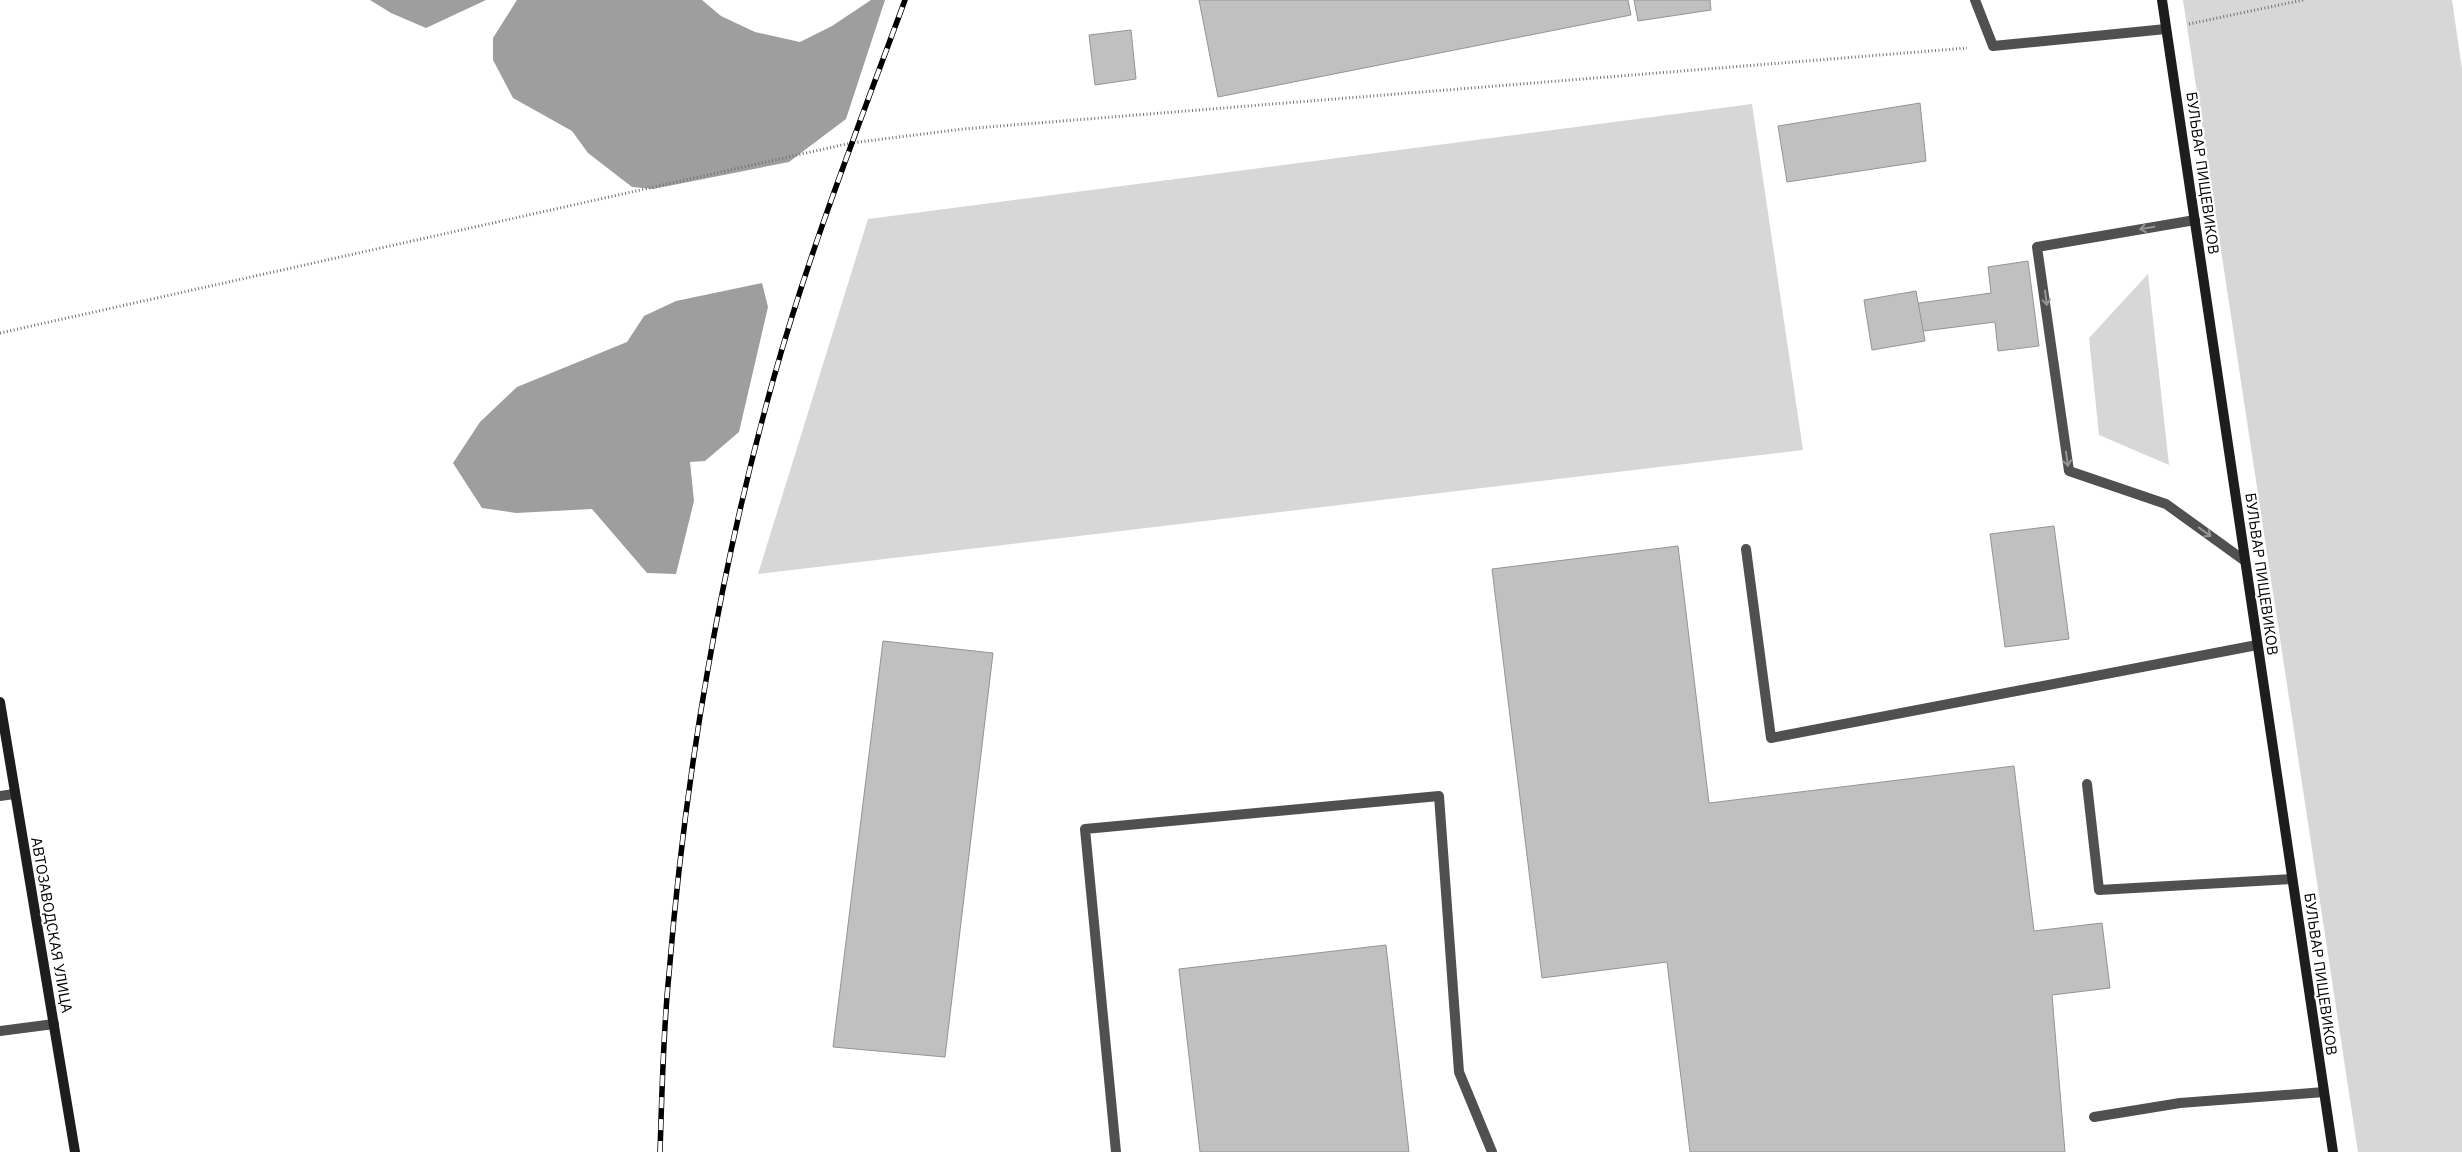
<svg xmlns="http://www.w3.org/2000/svg" width="2462" height="1152" font-family="'IBM Plex Sans',sans-serif">
<rect width="100%" height="100%" fill="#fff"/>
<g fill="#d7d7d7">
<polygon points="2183,0 2452,0 2462,69 2462,1152 2358,1152"/>
<polygon points="1752,104 1803,450 758,574 868,219"/>
<polygon points="2148,274 2169,465 2099,435 2089,338"/>
</g>
<g fill="#9e9e9e">
<polygon points="370,0 486,0 426,28 391,13"/>
<polygon points="517,0 702,0 721,16 755,32 800,42 832,26 871,0 885,0 846,119 789,162 653,189 632,187 588,153 572,131 513,98 493,60 493,38"/>
<polygon points="762,283 768,307 739,432 705,461 690,462 694,501 676,574 647,573 592,509 516,513 482,508 453,463 480,422 517,387 627,342 644,316 676,301"/>
</g>
<g fill="#c0c0c0" stroke="#949494">
<polygon points="1199,0 1628,0 1631,15 1218,97"/>
<polygon points="1634,0 1710,0 1711,10 1638,21"/>
<polygon points="1131,30 1136,79 1095,85 1089,35"/>
<polygon points="1920,103 1926,161 1787,182 1778,126"/>
<polygon points="2028,261 2039,346 1998,351 1995,322 1916,332 1912,304 1991,293 1988,267"/>
<polygon points="1916,291 1925,341 1872,350 1864,300"/>
<polygon points="2054,526 2069,639 2005,647 1990,534"/>
<polygon points="1678,546 1709,803 2014,766 2034,931 2102,923 2110,988 2052,995 2065,1152 1690,1152 1667,962 1542,978 1492,569"/>
<polygon points="883,641 993,653 945,1057 833,1047"/>
<polygon points="1386,945 1409,1152 1200,1152 1179,969"/>
</g>
<g fill="none" stroke-linecap="round" stroke-linejoin="round">
<g stroke="#727272" stroke-width="3" stroke-dasharray="1 2.5" stroke-linecap="butt">
<polyline points="2189,24 2303,0"/>
<polyline points="0,333 851,143 963,129 1967,48"/>
</g>
<g stroke="#505050" stroke-width="10">
<polyline points="1975,0 1993,46 2166,29"/>
<polyline points="2195,220 2037,247 2069,471 2166,504 2245,561"/>
<polyline points="1746,549 1771,738 2257,645"/>
<polyline points="2087,784 2099,890 2292,879"/>
<polyline points="0,796 14,794"/>
<polyline points="0,1031 54,1024"/>
<polyline points="2094,1117 2180,1103 2324,1092"/>
<polyline points="1116,1152 1085,829 1439,796 1459,1072 1492,1152"/>
</g>
<g stroke="#1d1d1d" stroke-width="10">
<polyline points="2162,0 2333,1152"/>
<polyline points="0,702 75,1152"/>
</g>
<defs>
<path id="rail" d="M660 1152C662 1093 663 1033 669 974 685 776 720 568 774 377 810 249 859 125 905 0"/>
</defs>
<use href="#rail" stroke="#000" stroke-width="5.5"/>
<use href="#rail" stroke="#fff" stroke-width="4" stroke-dasharray="11" stroke-linecap="butt"/>
</g>
<defs><path id="oneway-shaft" d="M-6 0H5M1.5-3L5.5 0L1.5 3" fill="none" stroke-width="1.6" stroke-linecap="round" stroke-linejoin="round" transform="scale(1.25)"/></defs>
<g stroke="#969696">
<use href="#oneway-shaft" transform="translate(2147 228) rotate(170)"/>
<use href="#oneway-shaft" transform="translate(2046 298) rotate(82)"/>
<use href="#oneway-shaft" transform="translate(2067 459) rotate(82)"/>
<use href="#oneway-shaft" transform="translate(2205 532) rotate(36)"/>
</g>
<g text-anchor="middle" dominant-baseline="central" stroke-width="4.5" stroke-linejoin="round" paint-order="stroke">
<g font-size="15" fill="#000" stroke="#fff">
<text transform="translate(2203 173) rotate(82)">БУЛЬВАР ПИЩЕВИКОВ</text>
<text transform="translate(2262 574) rotate(82)">БУЛЬВАР ПИЩЕВИКОВ</text>
<text transform="translate(52 925) rotate(80)">АВТОЗАВОДСКАЯ УЛИЦА</text>
<text transform="translate(2321 974) rotate(82)">БУЛЬВАР ПИЩЕВИКОВ</text>
</g>
</g>
</svg>
